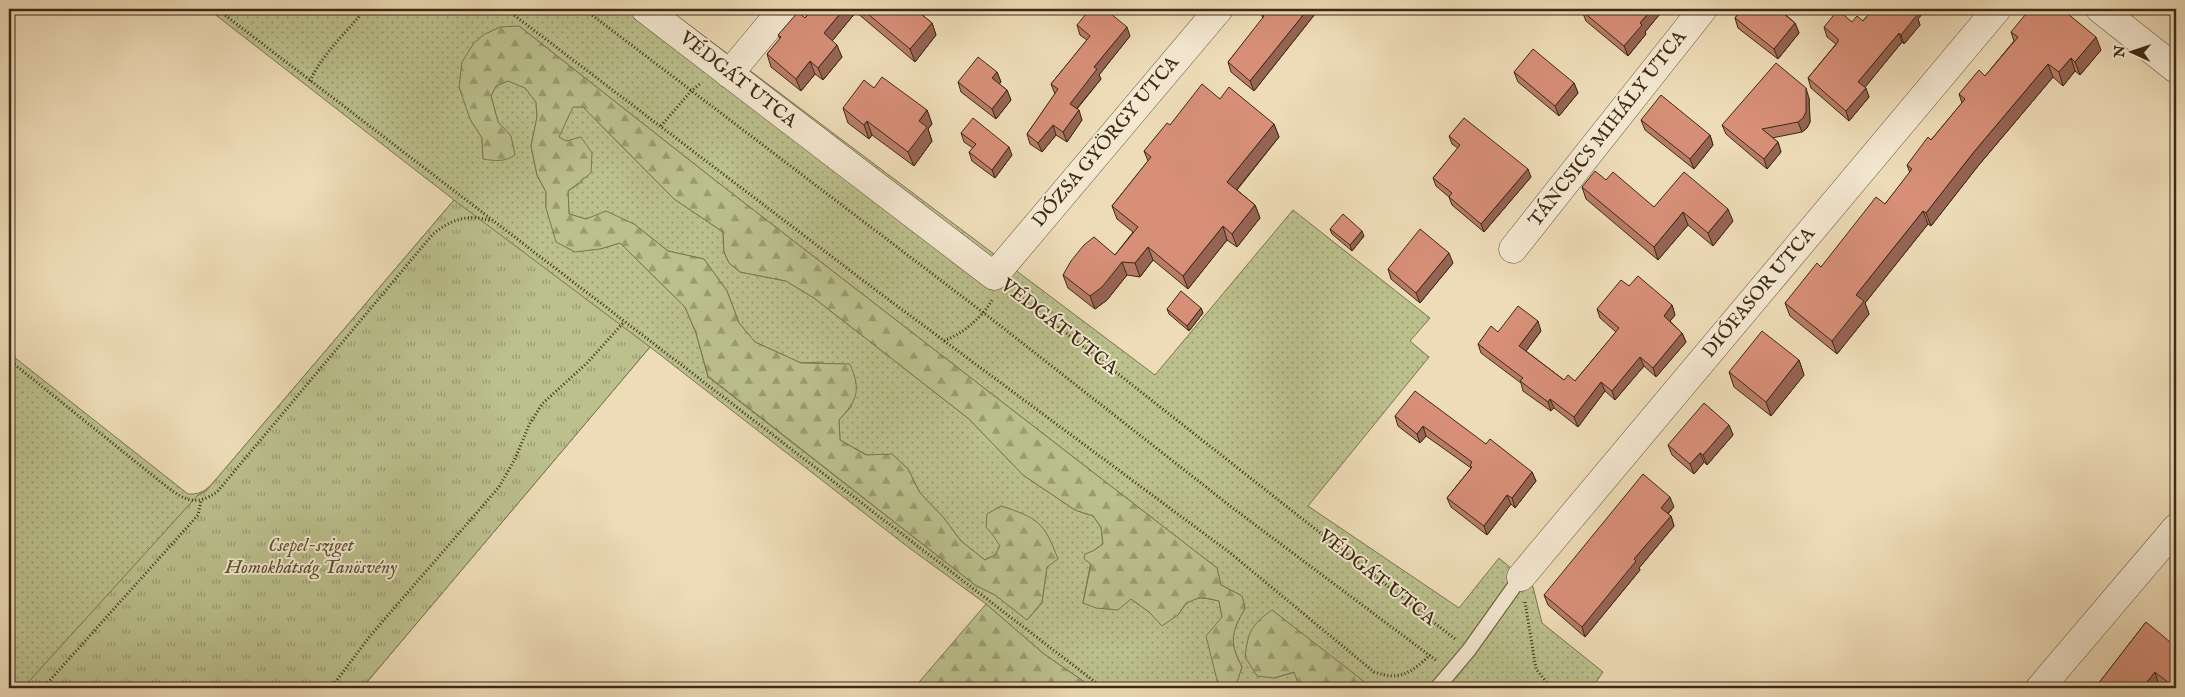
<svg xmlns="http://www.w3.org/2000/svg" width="2185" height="697" font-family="'IM FELL English',serif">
<defs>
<pattern id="grass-dots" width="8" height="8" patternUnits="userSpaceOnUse" patternTransform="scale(1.25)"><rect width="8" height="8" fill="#bbc08d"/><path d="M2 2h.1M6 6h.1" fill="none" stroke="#999c72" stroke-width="1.8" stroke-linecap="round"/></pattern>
<pattern id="forest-firs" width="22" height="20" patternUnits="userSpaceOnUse" patternTransform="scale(1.25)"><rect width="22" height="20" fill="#bbc08d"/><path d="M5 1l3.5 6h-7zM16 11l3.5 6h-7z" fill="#999c72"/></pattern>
<pattern id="park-tufts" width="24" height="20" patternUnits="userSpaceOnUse" patternTransform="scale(1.25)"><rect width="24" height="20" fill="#bbc08d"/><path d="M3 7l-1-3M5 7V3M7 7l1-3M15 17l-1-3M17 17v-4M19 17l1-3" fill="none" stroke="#999c72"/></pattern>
</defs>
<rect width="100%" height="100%" fill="#eedcb8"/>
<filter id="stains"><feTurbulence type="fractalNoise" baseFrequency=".004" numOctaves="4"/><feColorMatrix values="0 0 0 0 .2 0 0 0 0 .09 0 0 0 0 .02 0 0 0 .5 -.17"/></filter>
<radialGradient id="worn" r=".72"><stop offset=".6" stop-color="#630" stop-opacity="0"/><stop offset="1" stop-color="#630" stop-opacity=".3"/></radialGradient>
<path fill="url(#grass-dots)" stroke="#7c7550" d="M208 9H668L1155 375 1293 210 1430 318 1410 341 1429 357 1308 506 1459 608 1499 558 1533 587 1542 623 1603 672 1594 685 1597 688H1371L1272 610 1274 678 1295 672 1300 688H1235L1242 667C1228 641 1232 632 1245 608L1242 596 1221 585 1217 568 716 181 519 26 470 119 482 138 483 159 511 136 498 122 491 96 496 86 508 80 525 88 536 102 537 117 531 146 537 175 546 192V208L600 249 620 243 685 307 696 333 708 377 975 585 995 595 1027 620 1042 603 1047 567 986 527 993 534 1001 546 995 555 985 560 961 541 943 517 920 493 908 469 892 455H867L840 440 839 420 852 406 823 362 801 363 755 342 739 323 727 291 704 259 668 251 634 224 586 219 569 214 568 191 582 182 566 141 558 137 573 106 583 107 674 199 723 232 724 252 729 263 740 272 786 281 814 298 969 419 1023 475 1075 510 1093 516 1101 527 1103 544 1093 551 1083 603 1131 599 1149 612 1178 615C1190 596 1198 596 1219 601L1222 617 1214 663 1219 688H1093L1044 654 986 604 908 547 650 347 362 688H9V353L188 494C204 495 209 487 219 476L454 200Z"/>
<g fill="url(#forest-firs)" stroke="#7c7550">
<path d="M519 26 716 181 1217 568 1221 585 1242 596 1245 608C1232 632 1228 641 1242 667L1235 688H1219L1206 636 1222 617 1219 601 1201 597 1186 603 1178 615 1162 626 1149 612 1131 599 1118 610 1096 608 1083 603 1091 564 1084 559 1085 554 1093 551 1103 544 1101 527 1093 516 1075 510 1023 475 969 419 814 298 786 281 740 272 729 263 724 252 723 232 674 199 583 107H573L559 137 566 141 581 137 592 153 591 173 568 191 569 214 586 219 606 211 634 224 668 251 704 259 727 291 739 323 755 342 801 363 850 364C861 390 858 399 839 420L840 440 866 455 892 454 908 469 920 493 943 517 961 541 985 560 995 555 1000 546 993 535 986 527 987 514 1001 506C1038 518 1044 522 1058 559L1047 567 1042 602 1027 620 995 595 975 585 708 376 696 333 685 307 620 243 600 249 575 252 556 242 546 208V192L537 175 531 146 537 117 536 102 525 88 508 81 496 86 491 96 498 122 511 136 515 155C505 162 495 161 483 159L482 138 470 119 459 87 462 62 474 43 483 35 500 27Z"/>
<polygon points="986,604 1044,654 1093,688 914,688"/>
<path d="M1272 610 1371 687V688H1300L1294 672 1274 678 1257 676 1245 657C1248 632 1251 625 1272 610Z"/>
</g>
<polygon fill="url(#park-tufts)" stroke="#7c7550" points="454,200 650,347 362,688 23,688 198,495 206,491"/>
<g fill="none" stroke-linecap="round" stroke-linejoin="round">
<defs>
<polyline id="lane" points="1437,688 1469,650 1521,577"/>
<g id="street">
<polyline points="645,9 994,276 1219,9"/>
<polyline points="2100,9 2176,69"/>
<polyline points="729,74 783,9"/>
<polyline points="1513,249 1703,9"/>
<polyline points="1521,577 1997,9"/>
<polyline points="2040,688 2176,528"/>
</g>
</defs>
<use href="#lane" stroke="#68563d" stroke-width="16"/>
<use href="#street" stroke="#68563d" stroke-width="29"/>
<g stroke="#3c2a14" stroke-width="3" stroke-dasharray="1 2.5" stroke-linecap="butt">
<polyline points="217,9 1103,688"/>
<path d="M506 9 881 294 1229 552 1374 672C1400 681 1411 673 1430 655"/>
<polyline points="584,9 993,320 1234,509 1437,661"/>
<path d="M310 81C324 51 346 34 365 9"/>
<polyline points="661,126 691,91 700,84"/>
<polyline points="1014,292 1455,639"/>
<path d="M944 341C963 333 982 318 992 300"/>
<path d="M9 360 167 487C186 501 196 506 217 492L433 234C450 220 469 213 491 221"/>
<polyline points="1525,602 1536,669 1551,688"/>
<polyline points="1466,683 1474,688"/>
<polyline points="43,688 198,515 201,501"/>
<polyline points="331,688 370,636 499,487 515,459 529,425 542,404 587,363 624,322"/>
</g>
<use href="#lane" stroke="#f4e8d1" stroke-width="14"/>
<use href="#street" stroke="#f4e8d1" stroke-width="28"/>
</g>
<g fill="#b97b67" stroke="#3c2a14">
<polygon points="812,9 915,9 932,23 936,35 915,62 856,12 832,41 842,57 823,80 815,74 801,91 771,67 767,54 780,39 778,35 805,18"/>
<polygon points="1264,9 1319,9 1254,91 1231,72 1228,62 1263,19 1261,13"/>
<polygon points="1584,9 1664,9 1645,32 1646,34 1628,56 1586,21 1582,11"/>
<polygon points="1742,9 1791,9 1786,15 1795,23 1799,33 1778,59 1738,28 1735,18"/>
<polygon points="1873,9 1926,9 1918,19 1920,25 1904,44 1902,42 1865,87 1869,97 1849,121 1811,88 1808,78 1836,44 1827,37 1824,27 1863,21"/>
<polygon points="1077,25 1130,36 1099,75 1101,79 1077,109 1082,120 1067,142 1056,135 1042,152 1030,144 1027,134 1055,94 1051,84 1087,40 1080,35"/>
<polygon points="2011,32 2101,50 2080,75 2075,71 2063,86 2053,77 1978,166 1931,226 1928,224 1865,303 1869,314 1837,354 1790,316 1785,303 1885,204 1910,173 1907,165 1931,140 1962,103 1959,94 1985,76 2014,41"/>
<polygon points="997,72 1001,82 999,84 1007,90 1011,100 996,119 961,92 958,82"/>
<polygon points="1514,72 1574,83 1578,93 1559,116 1518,82"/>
<polygon points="874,88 927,110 932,124 928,129 932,141 914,166 872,135 869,139 848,123 843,108"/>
<polygon points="1809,98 1810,122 1807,128 1802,132 1772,138 1778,142 1781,152 1767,169 1726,134 1722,125"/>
<polygon points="1220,99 1274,124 1279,137 1237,190 1255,205 1260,218 1237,247 1227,240 1188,289 1153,260 1140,277 1127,275 1107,300 1095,309 1068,288 1063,275 1115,255 1133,232 1117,219 1112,206 1148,161 1144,151 1170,125"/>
<polygon points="1641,120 1710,135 1713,145 1694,169 1645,130"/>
<polygon points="961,133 1012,155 995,178 972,161 969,152 973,148 964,142"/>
<polygon points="1449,136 1531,177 1484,232 1452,205 1449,197 1436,186 1433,178 1458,148 1452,144"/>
<polygon points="1606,180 1654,207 1733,221 1713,246 1688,225 1658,260 1586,199 1582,187"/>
<polygon points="1330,229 1364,236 1352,251 1332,234"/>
<polygon points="1453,263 1420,303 1391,279 1388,269"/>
<polygon points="1629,286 1672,305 1675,315 1670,321 1682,333 1686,342 1656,377 1644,366 1615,400 1605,391 1578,427 1554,408 1551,411 1523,391 1521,383 1481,353 1478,344 1498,332 1541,331 1526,351 1564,380 1575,381 1616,332 1600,318 1597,309"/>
<polygon points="1201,308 1203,313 1189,331 1169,314 1167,309"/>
<polygon points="1799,360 1804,375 1771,416 1734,387 1729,372"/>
<polygon points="1395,416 1486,444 1532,472 1536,481 1515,508 1511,504 1487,535 1451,507 1447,498 1471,468 1426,436 1420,443 1398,426"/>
<polygon points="1729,425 1733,435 1707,465 1704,462 1694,474 1672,455 1668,445"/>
<polygon points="1674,507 1668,514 1671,516 1674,526 1639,568 1640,570 1585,637 1548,605 1544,595"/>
<polygon points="2146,622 2176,688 2166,688 2158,682 2153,688 2095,688"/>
</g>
<g fill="#966454" stroke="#3c2a14">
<polygon points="844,9 854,9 856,12 828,46 824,33"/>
<polygon points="1308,9 1319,9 1254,91 1250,81"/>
<polygon points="1348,9 1353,9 1350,12"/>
<polygon points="1652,9 1664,9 1645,32 1646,34 1628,56 1624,46 1640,23"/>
<polygon points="1780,9 1791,9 1783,20 1779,10"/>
<polygon points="1915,9 1926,9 1918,19 1920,25 1904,44 1901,35 1913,12"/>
<polygon points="932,23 936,35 915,62 910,49"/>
<polygon points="1795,23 1799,33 1778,59 1774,49"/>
<polygon points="1127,27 1130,36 1099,75 1101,79 1073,113 1070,104 1094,67"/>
<polygon points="1899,33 1902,42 1862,91 1858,82"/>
<polygon points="2096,37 2101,50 2080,75 2075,62"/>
<polygon points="837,45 842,57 823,80 818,68"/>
<polygon points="2071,58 2075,71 2063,86 2059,72"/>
<polygon points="810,61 815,74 801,91 796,79"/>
<polygon points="2048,64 2053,77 1978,166 1931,226 1926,213 1973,153"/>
<polygon points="997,72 1001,82 996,88 992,78"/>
<polygon points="1574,83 1578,93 1559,116 1555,106"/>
<polygon points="1806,88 1809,98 1810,122 1807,128 1802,132 1798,122"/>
<polygon points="1866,88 1869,97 1849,121 1846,111"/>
<polygon points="1007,90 1011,100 996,119 992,109"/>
<polygon points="927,110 932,124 928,129 932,141 914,166 908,152 919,121"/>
<polygon points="1079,110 1082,120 1067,142 1063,132"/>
<polygon points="867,121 872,135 869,139 864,125"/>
<polygon points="1274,124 1279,137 1232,195 1227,182"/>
<polygon points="1053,125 1056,135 1042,152 1038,143"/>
<polygon points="1710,135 1713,145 1694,169 1690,159"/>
<polygon points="1778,142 1781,152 1767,169 1764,159"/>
<polygon points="1009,147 1012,155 995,178 992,170"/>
<polygon points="1528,169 1531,177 1484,232 1481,224"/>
<polygon points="1255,205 1260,218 1237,247 1232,234"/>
<polygon points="1728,209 1733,221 1713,246 1708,233"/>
<polygon points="1923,211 1928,224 1865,303 1869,314 1837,354 1832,341 1856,295"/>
<polygon points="1683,212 1688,225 1658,260 1654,247"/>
<polygon points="1223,226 1227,240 1188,289 1183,276"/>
<polygon points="1362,231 1364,236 1352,251 1350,245"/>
<polygon points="1148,247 1153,260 1140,277 1135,263"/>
<polygon points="1449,253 1453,263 1420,303 1416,293"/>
<polygon points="1122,262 1127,275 1107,300 1095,309 1090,296"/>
<polygon points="1672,305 1675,315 1667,325 1664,316"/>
<polygon points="1201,308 1203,313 1189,331 1187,326"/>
<polygon points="1538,321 1541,331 1523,355 1519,346"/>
<polygon points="1682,333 1686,342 1656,377 1653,368"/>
<polygon points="1640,357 1644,366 1615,400 1612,391"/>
<polygon points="1799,360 1804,375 1771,416 1766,402"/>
<polygon points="1601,382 1605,391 1578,427 1574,417"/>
<polygon points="1550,399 1554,408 1551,411 1548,402"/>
<polygon points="1729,425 1733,435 1707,465 1703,455"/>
<polygon points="1423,426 1426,436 1420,443 1417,434"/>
<polygon points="1700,453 1704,462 1694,474 1690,464"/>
<polygon points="1532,472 1536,481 1515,508 1512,498"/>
<polygon points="1507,495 1511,504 1487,535 1484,526"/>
<polygon points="1670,497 1674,507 1664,517 1661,508"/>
<polygon points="1671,516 1674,526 1639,568 1640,570 1585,637 1582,627 1634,559"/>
<polygon points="2155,672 2158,682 2153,688 2142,688"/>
</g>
<g fill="#d78f78" stroke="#3c2a14">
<polygon points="812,9 844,9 824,33 837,45 818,68 810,61 796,79 767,54 781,37 778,35 798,12 805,18"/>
<polygon points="862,9 915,9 932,23 910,49"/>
<polygon points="1090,9 1105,9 1127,27 1094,67 1097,69 1070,104 1079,110 1063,132 1053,125 1038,143 1027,134 1058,89 1051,84 1090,36 1077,25"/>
<polygon points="1264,9 1308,9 1250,81 1228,62 1264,16 1261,13"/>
<polygon points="1584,9 1652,9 1640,23 1642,25 1624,46 1582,11"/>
<polygon points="1742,9 1780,9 1779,10 1795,23 1774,49 1735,18"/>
<polygon points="1873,9 1915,9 1913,12 1917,15 1901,35 1899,33 1858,82 1866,88 1846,111 1808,78 1838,42 1838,39 1824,27 1838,10 1852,22 1857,16 1863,21"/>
<polygon points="2030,9 2062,9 2096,37 2075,62 2071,58 2059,72 2048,64 1973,153 1926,213 1923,211 1856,295 1864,301 1832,341 1785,303 1817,263 1821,267 1876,197 1885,204 1912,169 1907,165 1928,137 1931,140 1965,99 1959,94 1979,70 1985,76 2018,37 2011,32"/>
<polygon points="1533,49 1574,83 1555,106 1514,72"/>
<polygon points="978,57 997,72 992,78 1007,90 992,109 958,82"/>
<polygon points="1776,63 1806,88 1806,112 1803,118 1798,122 1762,129 1778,142 1764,159 1722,125"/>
<polygon points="882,77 927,110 919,121 927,127 908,152 867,121 864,125 843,108 864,80 874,88"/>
<polygon points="1202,84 1220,99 1229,87 1274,124 1227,182 1255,205 1232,234 1223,226 1183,276 1148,247 1135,263 1122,262 1102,287 1090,296 1063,275 1071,261 1084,245 1094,237 1115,255 1138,227 1112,206 1151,157 1144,151 1167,123 1170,125"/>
<polygon points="1661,95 1710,135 1690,159 1641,120"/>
<polygon points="973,118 1009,147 992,170 969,152 976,144 961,133"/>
<polygon points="1464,118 1528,169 1481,224 1449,197 1452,193 1433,178 1460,145 1449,136"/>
<polygon points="1595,171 1606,180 1613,172 1654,207 1684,172 1728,209 1708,233 1683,212 1654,247 1582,187"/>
<polygon points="1343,214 1362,231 1350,245 1330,229"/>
<polygon points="1420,229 1449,253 1416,293 1388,269"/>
<polygon points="1638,276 1672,305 1664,316 1682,333 1653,368 1640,357 1612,391 1601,382 1574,417 1550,399 1548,402 1520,381 1523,378 1478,344 1491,326 1498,332 1518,306 1538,321 1519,346 1564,380 1568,375 1575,381 1619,328 1597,309 1621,280 1629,286"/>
<polygon points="1181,291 1201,308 1187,326 1167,309"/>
<polygon points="1762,331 1799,360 1766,402 1729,372"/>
<polygon points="1415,391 1486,444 1490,439 1532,472 1512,498 1507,495 1484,526 1447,498 1472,467 1470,465 1472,462 1423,426 1417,434 1395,416"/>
<polygon points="1704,403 1729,425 1703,455 1700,453 1690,464 1668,445"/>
<polygon points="1643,474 1670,497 1661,508 1671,516 1634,559 1636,561 1582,627 1544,595"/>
<polygon points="2146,622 2176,647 2176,688 2175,688 2155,672 2142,688 2095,688"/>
</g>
<g text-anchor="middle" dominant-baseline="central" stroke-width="4" stroke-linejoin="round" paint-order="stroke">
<g font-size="19" fill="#3c2a14" stroke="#f4e8d1">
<text transform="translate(738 80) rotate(38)">VÉDGÁT UTCA</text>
<text transform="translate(1608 129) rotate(-52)">TÁNCSICS MIHÁLY UTCA</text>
<text transform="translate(1106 142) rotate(-50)">DÓZSA GYÖRGY UTCA</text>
<text transform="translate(1759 293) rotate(-50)">DIÓFASOR UTCA</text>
<text transform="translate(1059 327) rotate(38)">VÉDGÁT UTCA</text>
<text transform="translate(1377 578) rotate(38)">VÉDGÁT UTCA</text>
</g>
<g font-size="19" font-style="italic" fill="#5c5032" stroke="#f4e8d1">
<text x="311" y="546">Csepel-sziget<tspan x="311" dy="22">Homokhátság Tanösvény</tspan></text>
</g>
</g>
<rect width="2185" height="697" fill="none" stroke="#eedcb8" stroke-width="30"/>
<rect x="10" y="10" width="2165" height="677" fill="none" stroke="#3c2a14" stroke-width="2.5"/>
<rect x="15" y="15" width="2155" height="667" fill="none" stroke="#3c2a14"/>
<g transform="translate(2132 52) rotate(273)" stroke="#f4e8d1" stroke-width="4" paint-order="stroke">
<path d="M0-4L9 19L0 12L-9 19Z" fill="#3c2a14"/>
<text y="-8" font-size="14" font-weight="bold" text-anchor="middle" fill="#3c2a14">N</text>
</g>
<rect width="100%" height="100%" filter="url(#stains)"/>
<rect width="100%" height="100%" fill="url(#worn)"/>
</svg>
